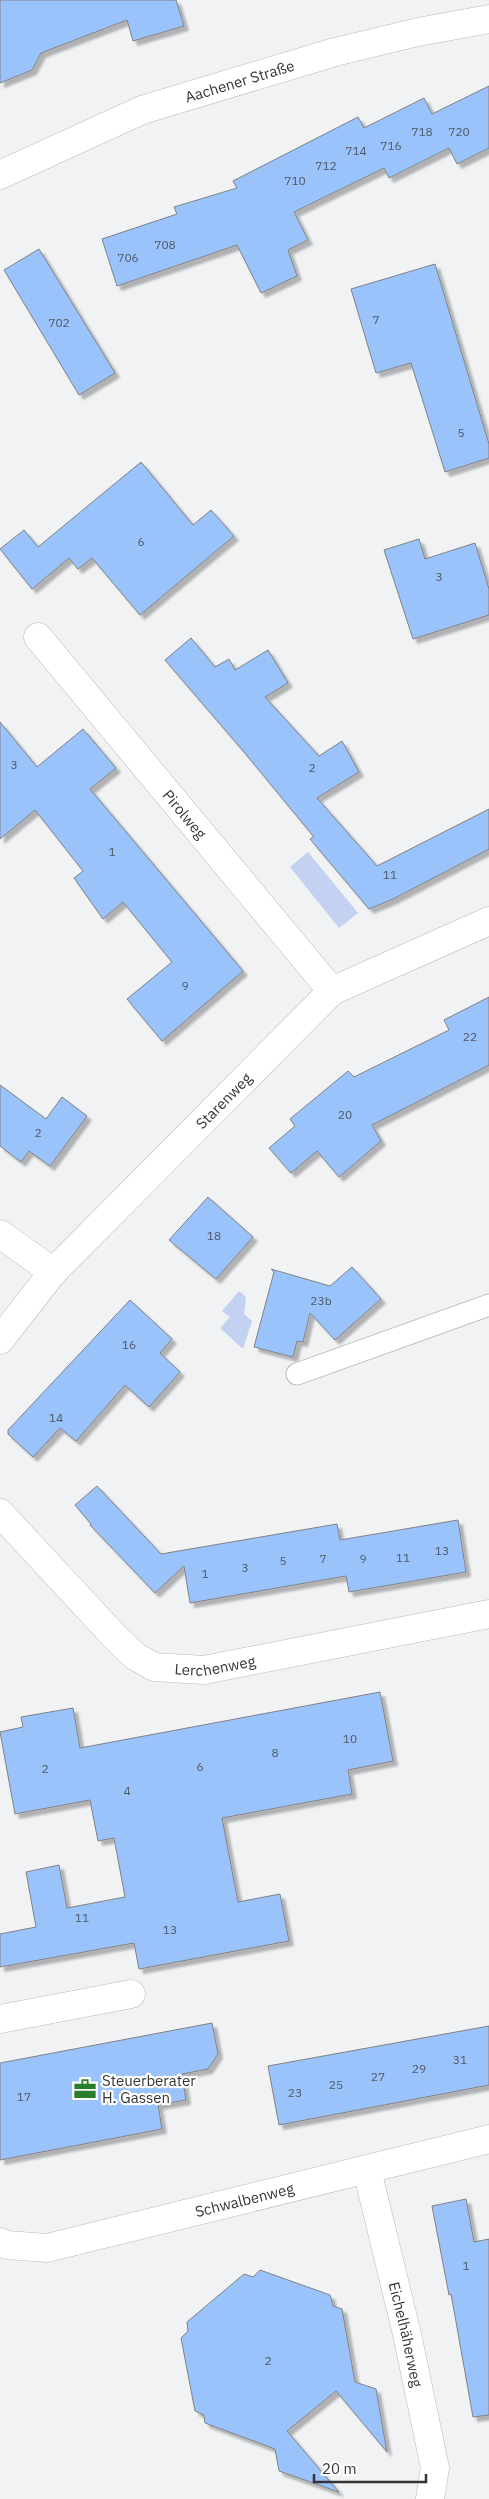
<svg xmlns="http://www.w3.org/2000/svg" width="489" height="2499" font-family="'IBM Plex Sans',sans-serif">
<defs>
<filter id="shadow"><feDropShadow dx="4.5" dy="4.5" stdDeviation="1" flood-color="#0004"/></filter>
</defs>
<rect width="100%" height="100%" fill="#f1f2f4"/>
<g fill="#c3d2f1">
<polygon points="308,852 358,913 339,928 290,867"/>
<polygon points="239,1291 246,1297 244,1314 252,1321 243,1349 220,1328 230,1317 222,1311"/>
</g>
<g fill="#9ac3fb" stroke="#808183" filter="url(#shadow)">
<polygon points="0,0 176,0 184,26 133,41 127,20 41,53 32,70 0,83"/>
<polygon points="489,86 489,148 457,164 449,148 389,178 384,168 294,212 308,240 288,250 297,276 261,293 237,245 117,286 102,239 177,214 174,207 237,188 233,181 358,117 364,128 424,98 432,114"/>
<polygon points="39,249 115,373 79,395 4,270"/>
<polygon points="435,264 489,444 489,458 445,472 411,363 376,373 351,289"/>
<polygon points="141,462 193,525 211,510 234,536 140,615 92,558 78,569 69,558 32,589 0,549 24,530 38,547"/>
<polygon points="419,539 425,559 475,543 489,589 489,615 413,639 384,550"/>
<polygon points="191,638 215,667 229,659 235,670 268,650 288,683 265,697 319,756 342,741 359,772 317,798 377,866 489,809 489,849 393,899 369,909 310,839 314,837 244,752 165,660"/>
<polygon points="0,722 37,767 83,729 116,768 90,789 243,971 162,1041 127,999 172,962 123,902 103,919 74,878 83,871 35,810 0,839"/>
<polygon points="489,997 489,1065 372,1125 381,1141 339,1177 317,1151 291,1173 269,1148 295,1126 290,1119 348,1071 354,1077 449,1030 444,1020"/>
<polygon points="0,1085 46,1119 62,1097 87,1116 50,1166 29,1151 21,1162 0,1146"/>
<polygon points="208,1197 253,1237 216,1279 169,1240"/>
<polygon points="352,1267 381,1299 335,1340 310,1313 303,1342 297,1341 293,1357 254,1347 274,1272 271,1269 330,1286"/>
<polygon points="130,1300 172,1339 160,1353 180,1372 149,1407 125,1385 76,1441 60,1428 33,1457 8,1434 8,1430"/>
<polygon points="97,1486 161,1554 337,1524 340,1540 458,1520 466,1572 349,1592 346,1576 190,1603 184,1566 155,1593 90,1525 91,1524 75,1505"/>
<polygon points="380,1692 393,1761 348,1770 352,1794 222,1818 238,1902 280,1894 289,1941 139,1969 134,1943 0,1967 0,1934 36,1927 26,1872 59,1865 67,1908 125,1897 114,1838 98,1841 90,1800 15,1814 0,1732 23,1727 21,1717 73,1708 80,1748"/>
<polygon points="212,2023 218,2054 208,2069 182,2074 186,2100 158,2105 162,2129 0,2160 0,2063"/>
<polygon points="489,2026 489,2085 279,2125 268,2066"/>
<polygon points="466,2199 474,2242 489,2239 489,2415 473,2417 451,2294 449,2295 432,2206"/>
<polygon points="260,2270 330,2295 333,2306 342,2309 355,2382 376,2389 387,2452 336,2391 287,2431 339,2492 279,2471 275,2449 205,2423 204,2415 195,2411 181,2338 188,2331 187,2322 244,2274 253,2277"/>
</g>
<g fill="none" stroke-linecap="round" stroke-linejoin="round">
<defs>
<polyline id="service" points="297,1374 489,1305"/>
<g id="minor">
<path id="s1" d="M38 637 332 991"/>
<polyline points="0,1234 53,1272"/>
<path id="s2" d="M0 1340 53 1272 332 991 489 921"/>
<path id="s3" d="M0 1513 116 1638 135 1656 154 1667 204 1670 489 1614"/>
<polyline points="0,2019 131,1994"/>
<path id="s4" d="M367 2170 407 2334 435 2468 430 2499"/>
<path id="s5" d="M0 2242 7 2245 47 2248 489 2139"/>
</g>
<g id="secondary">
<path id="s6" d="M0 175 142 110 335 52 418 32 489 19"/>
</g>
</defs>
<use href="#service" stroke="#b9babc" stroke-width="23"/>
<use href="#minor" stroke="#b9babc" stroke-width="29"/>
<use href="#secondary" stroke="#b9babc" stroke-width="29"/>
<use href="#service" stroke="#fff" stroke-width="21"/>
<use href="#minor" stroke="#fff" stroke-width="28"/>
<use href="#secondary" stroke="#fff" stroke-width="28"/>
</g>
<defs>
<symbol id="office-bare" viewBox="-9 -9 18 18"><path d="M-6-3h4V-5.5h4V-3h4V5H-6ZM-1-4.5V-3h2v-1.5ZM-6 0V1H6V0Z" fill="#297e2b" stroke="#fff" stroke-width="2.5" paint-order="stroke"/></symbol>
</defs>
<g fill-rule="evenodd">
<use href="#office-bare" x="69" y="2073" width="32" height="32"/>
</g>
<g text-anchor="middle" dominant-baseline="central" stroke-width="4.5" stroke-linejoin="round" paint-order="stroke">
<g font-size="12" fill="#4e5866">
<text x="422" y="131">718</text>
<text x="459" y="131">720</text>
<text x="391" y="145">716</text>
<text x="356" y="150">714</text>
<text x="326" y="165">712</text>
<text x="295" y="180">710</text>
<text x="165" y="244">708</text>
<text x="128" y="257">706</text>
<text x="376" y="319">7</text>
<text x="59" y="322">702</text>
<text x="461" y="432">5</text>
<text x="141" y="541">6</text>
<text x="439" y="576">3</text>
<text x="14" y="764">3</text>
<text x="312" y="767">2</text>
<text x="112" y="851">1</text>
<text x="390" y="874">11</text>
<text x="185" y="985">9</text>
<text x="470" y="1036">22</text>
<text x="345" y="1114">20</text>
<text x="38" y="1132">2</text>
<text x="214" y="1235">18</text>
<text x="321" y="1300">23b</text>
<text x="129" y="1344">16</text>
<text x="56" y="1417">14</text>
<text x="442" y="1550">13</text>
<text x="403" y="1557">11</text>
<text x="323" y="1558">7</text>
<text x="363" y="1558">9</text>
<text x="283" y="1560">5</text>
<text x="245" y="1567">3</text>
<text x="205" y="1573">1</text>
<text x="350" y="1738">10</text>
<text x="275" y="1752">8</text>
<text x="200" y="1766">6</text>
<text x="45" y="1768">2</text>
<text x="127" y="1790">4</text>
<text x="82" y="1917">11</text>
<text x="170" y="1929">13</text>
<text x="460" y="2059">31</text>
<text x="419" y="2068">29</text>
<text x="378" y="2076">27</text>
<text x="336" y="2084">25</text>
<text x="295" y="2092">23</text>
<text x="24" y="2096">17</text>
<text x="466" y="2265">1</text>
<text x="268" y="2360">2</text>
</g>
<g font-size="15" fill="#343535" stroke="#fff">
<text stroke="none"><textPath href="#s6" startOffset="258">Aachener Straße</textPath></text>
<text stroke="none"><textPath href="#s1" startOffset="230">Pirolweg</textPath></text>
<text stroke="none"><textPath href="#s2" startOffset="328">Starenweg</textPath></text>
<text stroke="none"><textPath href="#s3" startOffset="280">Lerchenweg</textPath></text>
<text stroke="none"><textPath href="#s5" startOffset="251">Schwalbenweg</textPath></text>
<text stroke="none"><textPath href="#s4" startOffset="169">Eichelhäherweg</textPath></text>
</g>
<g font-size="15" fill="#343535" stroke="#fff" text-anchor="start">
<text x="102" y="2080">Steuerberater<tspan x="102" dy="17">H. Gassen</tspan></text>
</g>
</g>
<path d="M314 2474v8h112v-8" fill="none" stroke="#343535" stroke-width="2.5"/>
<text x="322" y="2474" font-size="15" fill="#343535" stroke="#ffffff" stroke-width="4" paint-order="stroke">20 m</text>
</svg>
